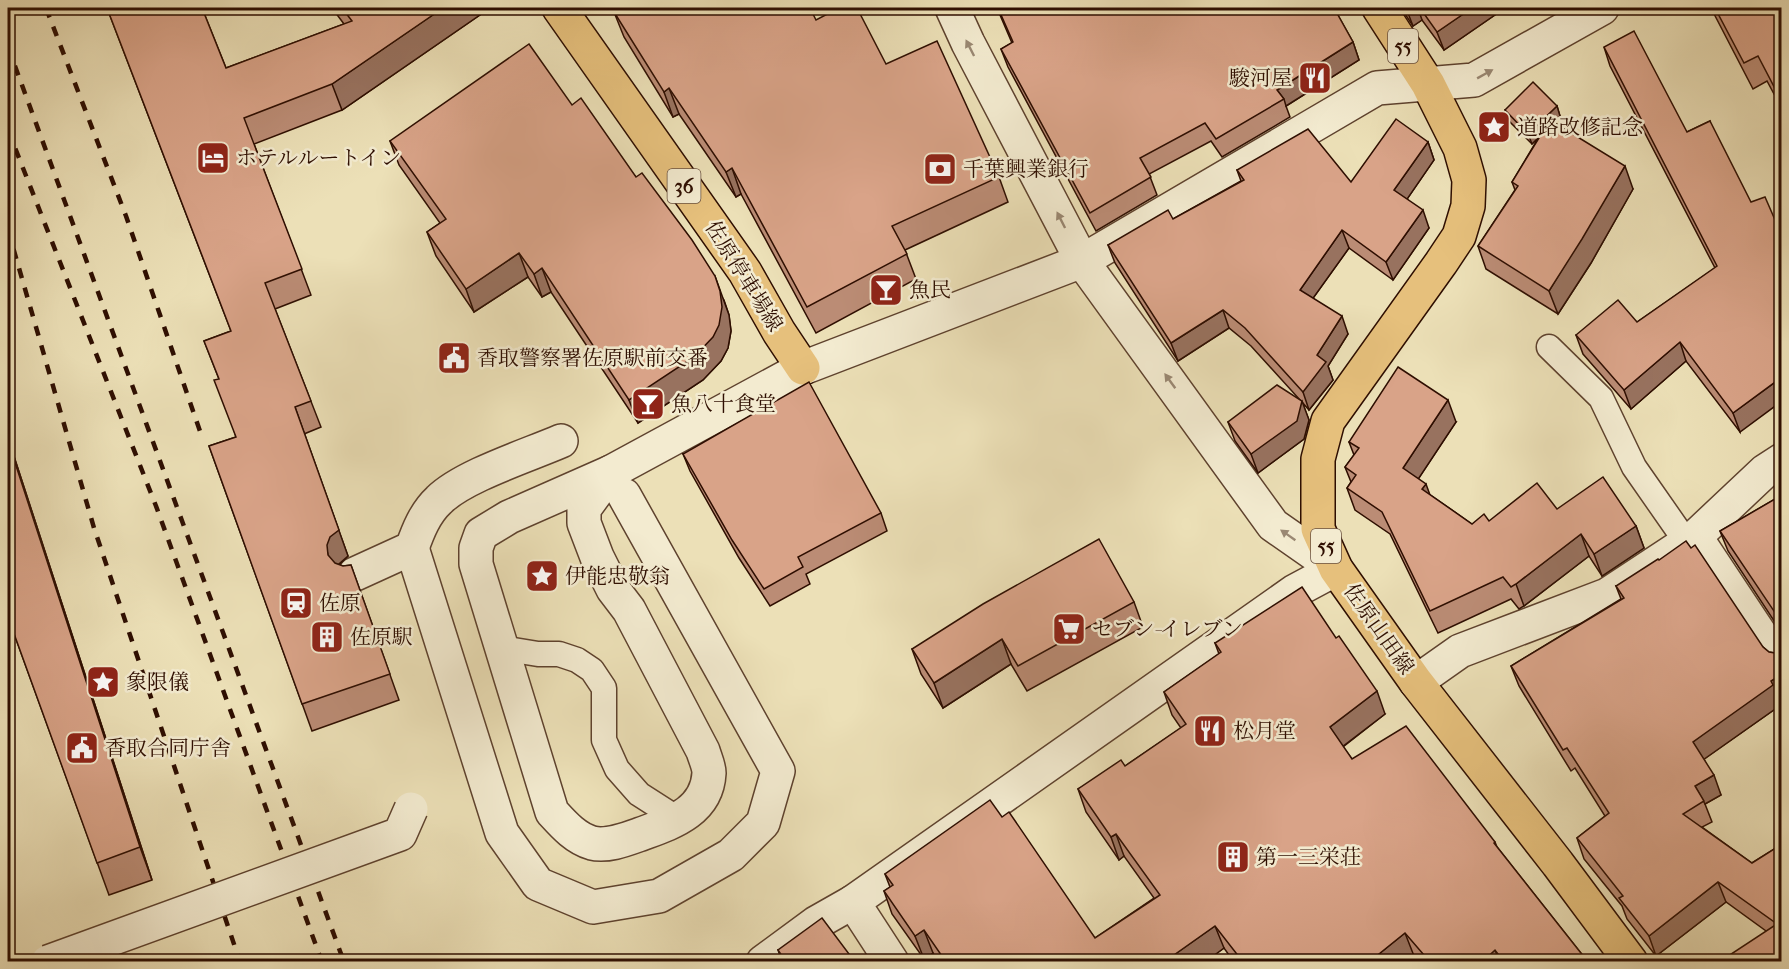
<svg xmlns="http://www.w3.org/2000/svg" width="1789" height="969" font-family="'IM FELL French Canon','Noto Serif JP',serif">
<rect width="100%" height="100%" fill="#ece0b7"/>
<filter id="stains"><feTurbulence type="fractalNoise" baseFrequency=".00333" numOctaves="4"/><feColorMatrix values="0 0 0 0 .2 0 0 0 0 .09 0 0 0 0 .02 0 0 0 .5 -.17"/></filter>
<radialGradient id="worn" r=".72"><stop offset=".6" stop-color="#630" stop-opacity="0"/><stop offset="1" stop-color="#630" stop-opacity=".3"/></radialGradient>
<g fill="none" stroke-linecap="round" stroke-linejoin="round">
<defs>
<g id="service">
<polyline points="1549,347 1601,398 1634,467 1687,543 1699,534 1782,659"/>
<polyline points="501,648 538,654 559,654 577,660 592,670 604,688 604,740 617,769 639,794 678,819"/>
</g>
<g id="pedestrian">
<polyline points="412,548 502,833 538,884 593,907 659,896 731,855 763,823 778,771 624,495"/>
<path d="M355 574 412 548C418 531 425 513 439 500 463 476 529 455 561 441"/>
<polyline points="1416,682 1460,651 1607,595 1695,537 1765,471 1782,460"/>
</g>
<g id="minor">
<polyline points="803,368 1082,261 1377,88 1474,80 1602,8"/>
<path d="M611 472 584 509V523L597 557 613 589 629 610 703 751C705 758 709 766 709 773 707 812 671 823 641 834 627 839 607 847 592 843 575 838 563 824 552 812L476 564V548L481 534 509 517Z"/>
<polyline points="763,962 816,923 853,902"/>
<polyline points="892,962 853,902 1295,591 1336,569 1273,525 1082,261 968,43 952,8"/>
</g>
<polyline id="tertiary" points="611,472 803,368"/>
<g id="primary">
<polyline points="559,8 745,272 779,332 803,368"/>
<polyline points="1379,8 1428,84 1460,148 1469,180 1468,206 1459,236 1441,263 1328,421 1318,459 1318,529 1336,569 1416,682 1558,864 1631,962"/>
</g>
</defs>
<use href="#service" stroke="#5e422e" stroke-width="27"/>
<use href="#pedestrian" stroke="#5e422e" stroke-width="36"/>
<use href="#minor" stroke="#5e422e" stroke-width="36"/>
<use href="#tertiary" stroke="#5e422e" stroke-width="36"/>
<use href="#primary" stroke="#2e0e01" stroke-width="36"/>
<use href="#service" stroke="#f3ebd0" stroke-width="24"/>
<use href="#pedestrian" stroke="#f3ebd0" stroke-width="33"/>
<use href="#minor" stroke="#f3ebd0" stroke-width="33"/>
<use href="#tertiary" stroke="#f3ebd0" stroke-width="33"/>
<use href="#primary" stroke="#e6c07c" stroke-width="33"/>
<g stroke="#2e0e01" stroke-width="4.5" stroke-dasharray="10 10" stroke-linecap="butt">
<polyline points="46,8 126,216 203,440"/>
<polyline points="8,47 344,962"/>
<polyline points="8,130 156,506 322,962"/>
<polyline points="8,230 94,528 240,962"/>
</g>
<defs>
<polyline id="pedestrian-bridge" points="48,962 400,834 411,809"/>
</defs>
<use href="#pedestrian-bridge" stroke="#5e422e" stroke-width="36" stroke-linecap="butt"/>
<use href="#pedestrian-bridge" stroke="#f3ebd0" stroke-width="33"/>
</g>
<g fill="#bb8c75" stroke="#2e0e01" stroke-width="1.5">
<polygon points="107,8 202,8 226,68 344,24 332,8 490,8 342,110 254,144 311,295 275,309 321,427 304,434 348,556 339,565 343,566 351,565 399,700 312,731 209,446 236,437 219,379 204,341 231,331"/>
<polygon points="997,8 1334,8 1353,42 1359,60 1286,106 1290,117 1222,157 1211,141 1149,174 1157,195 1096,231 1008,67 1001,49 1012,43"/>
<polygon points="1401,8 1505,8 1444,50 1422,20 1413,26"/>
<polygon points="1711,8 1782,8 1782,109 1767,81 1753,89"/>
<polygon points="614,12 816,20 886,64 999,177 1008,202 905,250 916,279 816,333 741,194 736,197 679,114 673,117 624,37"/>
<polygon points="1604,47 1687,132 1710,121 1740,432 1686,361 1631,409 1583,354 1576,335 1637,322 1715,268 1610,66"/>
<polygon points="572,105 636,177 724,300 729,315 731,331 728,348 721,361 703,380 638,423 551,292 542,297 528,277 474,312 436,256 427,232 440,223 399,165 390,141"/>
<polygon points="1557,106 1560,116 1554,122 1633,189 1591,263 1558,314 1486,269 1478,246 1515,190 1512,182 1539,137 1532,144 1508,120 1505,110"/>
<polygon points="1428,142 1434,160 1407,199 1429,228 1393,280 1349,248 1313,298 1348,334 1328,366 1333,380 1309,410 1302,402 1309,420 1304,439 1258,473 1235,441 1228,422 1301,401 1251,346 1229,328 1178,361 1115,263 1108,245 1173,219 1241,181 1237,170 1351,182"/>
<polygon points="1456,422 1418,479 1429,494 1472,524 1557,509 1636,526 1644,548 1602,576 1589,556 1524,606 1519,609 1511,599 1438,633 1390,534 1355,510 1347,488 1351,482 1345,467 1354,455 1349,442"/>
<polygon points="8,438 152,880 109,895 8,617"/>
<polygon points="683,454 881,513 887,531 806,574 810,584 770,606 739,558 690,471"/>
<polygon points="1782,463 1782,483 1775,466"/>
<polygon points="1782,495 1782,633 1728,551 1720,531"/>
<polygon points="1616,586 1763,647 1769,652 1775,653 1782,651 1782,699 1779,701 1781,705 1704,759 1721,795 1705,804 1712,822 1702,827 1752,863 1782,844 1782,962 1766,931 1726,902 1656,956 1627,919 1622,906 1584,859 1577,838 1605,816 1575,768 1571,771 1519,686 1511,666 1621,599"/>
<polygon points="1134,602 1143,627 1027,691 1011,664 943,708 921,674 912,649"/>
<polygon points="1215,643 1385,714 1343,747 1352,759 1495,842 1497,847 1588,962 1418,962 1414,956 1407,962 1234,962 1224,948 1205,962 939,962 933,953 924,959 892,914 884,891 890,887 885,874 1002,817 1095,938 1154,898 1124,856 1119,860 1086,812 1078,789 1125,766 1181,728 1172,715 1164,692 1219,654"/>
<polygon points="778,950 855,962 782,962"/>
</g>
<g fill="#98725f" stroke="#2e0e01" stroke-width="1.5">
<polygon points="443,8 490,8 342,110 332,84"/>
<polygon points="1406,8 1418,8 1422,20 1413,26"/>
<polygon points="1472,8 1505,8 1444,50 1437,32"/>
<polygon points="1353,42 1359,60 1286,106 1284,99 1277,90"/>
<polygon points="669,88 679,114 673,117 664,92"/>
<polygon points="1557,106 1560,116 1532,144 1528,134"/>
<polygon points="1428,142 1434,160 1401,208 1394,190"/>
<polygon points="1625,166 1633,189 1591,263 1558,314 1549,291"/>
<polygon points="732,168 741,194 736,197 726,172"/>
<polygon points="1423,210 1429,228 1393,280 1386,262"/>
<polygon points="1342,230 1349,248 1306,308 1300,290"/>
<polygon points="519,253 528,277 474,312 466,289"/>
<polygon points="542,268 551,292 542,297 534,274"/>
<polygon points="715,276 729,315 731,331 728,348 721,361 703,380 638,423 629,400"/>
<polygon points="1223,310 1229,328 1178,361 1171,343"/>
<polygon points="1342,316 1348,334 1328,366 1333,380 1309,410 1303,392 1317,355"/>
<polygon points="1680,342 1686,361 1631,409 1624,390"/>
<polygon points="1782,377 1782,401 1740,432 1733,413"/>
<polygon points="1448,400 1456,422 1411,490 1403,468"/>
<polygon points="1302,401 1309,420 1304,439 1258,473 1251,454"/>
<polygon points="295,407 348,556 339,564 336,572 328,555"/>
<polygon points="8,438 152,880 140,847 8,441"/>
<polygon points="1426,484 1434,506 1422,489"/>
<polygon points="1636,526 1644,548 1602,576 1594,554"/>
<polygon points="1581,534 1589,556 1524,606 1516,584"/>
<polygon points="1002,639 1011,664 943,708 934,683"/>
<polygon points="1782,674 1782,699 1779,701 1781,705 1700,762 1693,742 1771,681"/>
<polygon points="1377,691 1385,714 1338,750 1330,727"/>
<polygon points="1714,775 1721,795 1705,804 1695,786"/>
<polygon points="1116,834 1124,856 1119,860 1111,837"/>
<polygon points="1718,882 1726,902 1656,956 1649,936"/>
<polygon points="1215,926 1224,948 1205,962 1164,962"/>
<polygon points="924,930 933,953 924,959 915,936"/>
<polygon points="1405,933 1414,956 1407,962 1369,962"/>
<polygon points="1495,950 1500,962 1482,962"/>
</g>
<g fill="#d9a388" stroke="#2e0e01" stroke-width="1.5">
<polygon points="107,8 202,8 226,68 352,21 342,8 443,8 332,84 244,118 302,269 265,283 311,401 295,407 339,530 330,537 327,545 328,555 335,563 343,566 351,565 390,674 302,704 209,446 236,437 214,380 219,379 204,341 231,331"/>
<polygon points="622,8 810,8 816,20 839,8 857,8 886,64 937,41 999,177 892,226 907,254 807,307 732,168 726,172 669,88 664,92 614,12"/>
<polygon points="998,8 1334,8 1353,42 1277,90 1284,99 1216,139 1205,123 1140,158 1151,177 1090,213 1001,49 1013,42"/>
<polygon points="1420,8 1472,8 1437,32"/>
<polygon points="1715,8 1782,8 1782,102 1758,56 1744,63"/>
<polygon points="1634,31 1687,132 1710,121 1751,202 1765,197 1782,236 1782,377 1733,413 1680,342 1624,390 1576,335 1618,300 1637,322 1717,266 1604,47"/>
<polygon points="529,44 572,105 581,98 636,177 642,173 692,240 715,276 720,291 722,307 719,325 713,337 694,357 629,400 542,268 534,274 519,253 466,289 427,232 446,219 390,141"/>
<polygon points="1533,82 1557,106 1528,134 1505,110"/>
<polygon points="1396,119 1428,142 1394,190 1423,210 1386,262 1342,230 1300,290 1342,316 1317,355 1326,362 1303,392 1245,328 1223,310 1171,343 1108,245 1168,210 1173,219 1244,180 1237,170 1308,129 1351,182"/>
<polygon points="1550,120 1625,166 1582,239 1549,291 1478,246 1518,186 1512,182"/>
<polygon points="1398,367 1448,400 1403,468 1426,484 1422,489 1472,524 1484,514 1489,521 1537,483 1557,509 1603,477 1636,526 1594,554 1581,534 1516,584 1511,587 1503,577 1430,611 1382,512 1347,488 1356,475 1345,467 1359,448 1349,442"/>
<polygon points="809,382 881,513 798,557 803,567 764,589 732,540 683,454"/>
<polygon points="1277,385 1302,401 1297,421 1251,454 1228,422"/>
<polygon points="8,441 140,847 97,863 8,617"/>
<polygon points="1782,463 1782,477 1775,466"/>
<polygon points="1782,495 1782,623 1720,531"/>
<polygon points="1099,539 1134,602 1018,666 1002,639 934,683 912,649 983,604"/>
<polygon points="1686,541 1691,548 1695,545 1763,647 1769,652 1775,653 1782,651 1782,674 1771,681 1773,685 1693,742 1714,775 1695,786 1704,801 1683,814 1752,863 1782,844 1782,962 1719,962 1777,924 1718,882 1649,936 1619,898 1623,896 1577,838 1609,813 1567,748 1563,750 1511,666 1624,598 1616,586 1658,559 1659,560"/>
<polygon points="1302,587 1336,638 1339,636 1377,691 1330,727 1352,759 1406,726 1495,842 1494,843 1588,962 1504,962 1495,950 1482,962 1430,962 1405,933 1369,962 1243,962 1215,926 1164,962 946,962 924,930 915,936 884,891 893,885 885,874 990,800 1002,817 1009,812 1095,938 1160,895 1116,834 1111,837 1078,789 1121,760 1125,766 1186,724 1164,692 1221,652 1215,643"/>
<polygon points="822,918 855,962 786,962 778,950"/>
</g>
<defs><path id="oneway-solid" d="M-6-.8H1V-3.2L6.5 0L1 3.2V.8H-6Z" transform="scale(1.5)"/></defs>
<g fill="#9a8873">
<use href="#oneway-solid" transform="translate(970 48) rotate(-117)"/>
<use href="#oneway-solid" transform="translate(1485 74) rotate(-29)"/>
<use href="#oneway-solid" transform="translate(1061 220) rotate(-117)"/>
<use href="#oneway-solid" transform="translate(1170 381) rotate(-126)"/>
<use href="#oneway-solid" transform="translate(1288 535) rotate(-145)"/>
</g>
<defs>
<symbol id="restaurant-square" viewBox="-11 -11 22 22"><rect x="-9" y="-9" width="18" height="18" rx="4" fill="#8f2418" stroke="#f3ebd0"/><path d="M-5-6h1v4h1v-4h1v4h1v-4h1v5L-1.5 .5V6h-2V.5L-5-1ZM5-6V6H3V1.5H1.5Q1.5-4 5-6Z" fill="#fff"/></symbol>
<symbol id="sight-square" viewBox="-11 -11 22 22"><rect x="-9" y="-9" width="18" height="18" rx="4" fill="#8f2418" stroke="#f3ebd0"/><path d="M0-6L1.8-2.2L6-1.7L2.9 1.2L3.7 5.4L0 3.3L-3.7 5.4L-2.9 1.2L-6-1.7L-1.8-2.2Z" fill="#fff"/></symbol>
<symbol id="hotel-square" viewBox="-11 -11 22 22"><rect x="-9" y="-9" width="18" height="18" rx="4" fill="#8f2418" stroke="#f3ebd0"/><path d="M-6-4.5h1.5V1H6V5H4.5V3h-9V5H-6ZM-4 0a1.8 1.8 0 1 1 3.6 0ZM.5 0V-2.5h3Q6-2.5 6 0Z" fill="#fff"/></symbol>
<symbol id="bank-square" viewBox="-11 -11 22 22"><rect x="-9" y="-9" width="18" height="18" rx="4" fill="#8f2418" stroke="#f3ebd0"/><path d="M-6-4H6V4H-6ZM0-2.3a2.3 2.3 0 1 0 0 4.6a2.3 2.3 0 1 0 0-4.6Z" fill="#fff"/></symbol>
<symbol id="bar-square" viewBox="-11 -11 22 22"><rect x="-9" y="-9" width="18" height="18" rx="4" fill="#8f2418" stroke="#f3ebd0"/><path d="M-6-5H6L.8 .8V4.5H3.5V6h-7V4.5H-.8V.8Z" fill="#fff"/></symbol>
<symbol id="civic-square" viewBox="-11 -11 22 22"><rect x="-9" y="-9" width="18" height="18" rx="4" fill="#8f2418" stroke="#f3ebd0"/><path d="M-.6-6.5H3V-4.5H.6V-3L4-1V1h2V6H-6V1h2V-1L-.6-3ZM-1.2 2.5V6h2.4V2.5Z" fill="#fff"/></symbol>
<symbol id="station-square" viewBox="-11 -11 22 22"><rect x="-9" y="-9" width="18" height="18" rx="4" fill="#8f2418" stroke="#f3ebd0"/><path d="M-3-6H3Q5-6 5-4V2Q5 4 3 4L4.5 6H3L1.5 4h-3L-3 6H-4.5L-3 4Q-5 4-5 2V-4Q-5-6-3-6ZM-3.5-4v3h7v-3ZM-3.5 1v1.5H-2V1ZM2 1v1.5H3.5V1Z" fill="#fff"/></symbol>
<symbol id="supermarket-square" viewBox="-11 -11 22 22"><rect x="-9" y="-9" width="18" height="18" rx="4" fill="#8f2418" stroke="#f3ebd0"/><path d="M-6-5.5h2.5l.6 2H6L4.5 2H-2.5L-4.4-4H-6ZM-1.5 3.2a1.3 1.3 0 1 0 .1 0ZM3 3.2a1.3 1.3 0 1 0 .1 0Z" fill="#fff"/></symbol>
<symbol id="building-square" viewBox="-11 -11 22 22"><rect x="-9" y="-9" width="18" height="18" rx="4" fill="#8f2418" stroke="#f3ebd0"/><path d="M-4-6H4V6H1V3H-1V6H-4ZM-2.5-4.3h1.7v1.8h-1.7ZM.8-4.3h1.7v1.8H.8ZM-2.5-1h1.7V.8h-1.7ZM.8-1h1.7V.8H.8Z" fill="#fff"/></symbol>
</defs>
<g fill-rule="evenodd">
<use href="#restaurant-square" x="1296" y="59" width="38" height="38"/>
<use href="#sight-square" x="1475" y="108" width="38" height="38"/>
<use href="#hotel-square" x="194" y="139" width="38" height="38"/>
<use href="#bank-square" x="921" y="150" width="38" height="38"/>
<use href="#bar-square" x="867" y="271" width="38" height="38"/>
<use href="#civic-square" x="435" y="339" width="38" height="38"/>
<use href="#bar-square" x="629" y="385" width="38" height="38"/>
<use href="#sight-square" x="523" y="557" width="38" height="38"/>
<use href="#station-square" x="277" y="584" width="38" height="38"/>
<use href="#supermarket-square" x="1050" y="610" width="38" height="38"/>
<use href="#building-square" x="308" y="618" width="38" height="38"/>
<use href="#sight-square" x="84" y="663" width="38" height="38"/>
<use href="#restaurant-square" x="1191" y="712" width="38" height="38"/>
<use href="#civic-square" x="63" y="729" width="38" height="38"/>
<use href="#building-square" x="1214" y="838" width="38" height="38"/>
</g>
<g text-anchor="middle" dominant-baseline="central" stroke-width="5" stroke-linejoin="round" paint-order="stroke">
<g fill="#f3ebd0" stroke="#69503f" stroke-width="1.5">
<rect x="1388" y="29" width="30" height="34" rx="4.5"/>
<rect x="667.5" y="169" width="33" height="34" rx="4.5"/>
<rect x="1311" y="529" width="30" height="34" rx="4.5"/>
</g>
<g font-size="20" font-weight="bold" fill="#2e0e01">
<text x="1403" y="46">55</text>
<text x="684" y="186">36</text>
<text x="1326" y="546">55</text>
</g>
<g font-size="21" fill="#2e0e01" stroke="#f3ebd0" text-anchor="start">
<text x="1292" y="78" text-anchor="end">駿河屋</text>
<text x="1517" y="127">道路改修記念</text>
<text x="236" y="158">ホテルルートイン</text>
<text x="963" y="169">千葉興業銀行</text>
<text x="909" y="290">魚民</text>
<text x="477" y="358">香取警察署佐原駅前交番</text>
<text x="671" y="404">魚八十食堂</text>
<text x="565" y="576">伊能忠敬翁</text>
<text x="319" y="603">佐原</text>
<text x="1092" y="629">セブン-イレブン</text>
<text x="350" y="637">佐原駅</text>
<text x="126" y="682">象限儀</text>
<text x="1233" y="731">松月堂</text>
<text x="105" y="748">香取合同庁舎</text>
<text x="1256" y="857">第一三栄荘</text>
</g>
<g font-size="21" fill="#2e0e01" stroke="#f3ebd0">
<text transform="translate(744 276) rotate(58)">佐原停車場線</text>
<text transform="translate(1379 629) rotate(55)">佐原山田線</text>
</g>
</g>
<rect width="1789" height="969" fill="none" stroke="#ece0b7" stroke-width="30"/>
<rect x="9" y="9" width="1771" height="951" fill="none" stroke="#2e0e01" stroke-width="3"/>
<rect x="15" y="15" width="1759" height="939" fill="none" stroke="#2e0e01" stroke-width="1.5"/>
<rect width="100%" height="100%" filter="url(#stains)"/>
<rect width="100%" height="100%" fill="url(#worn)"/>
</svg>
